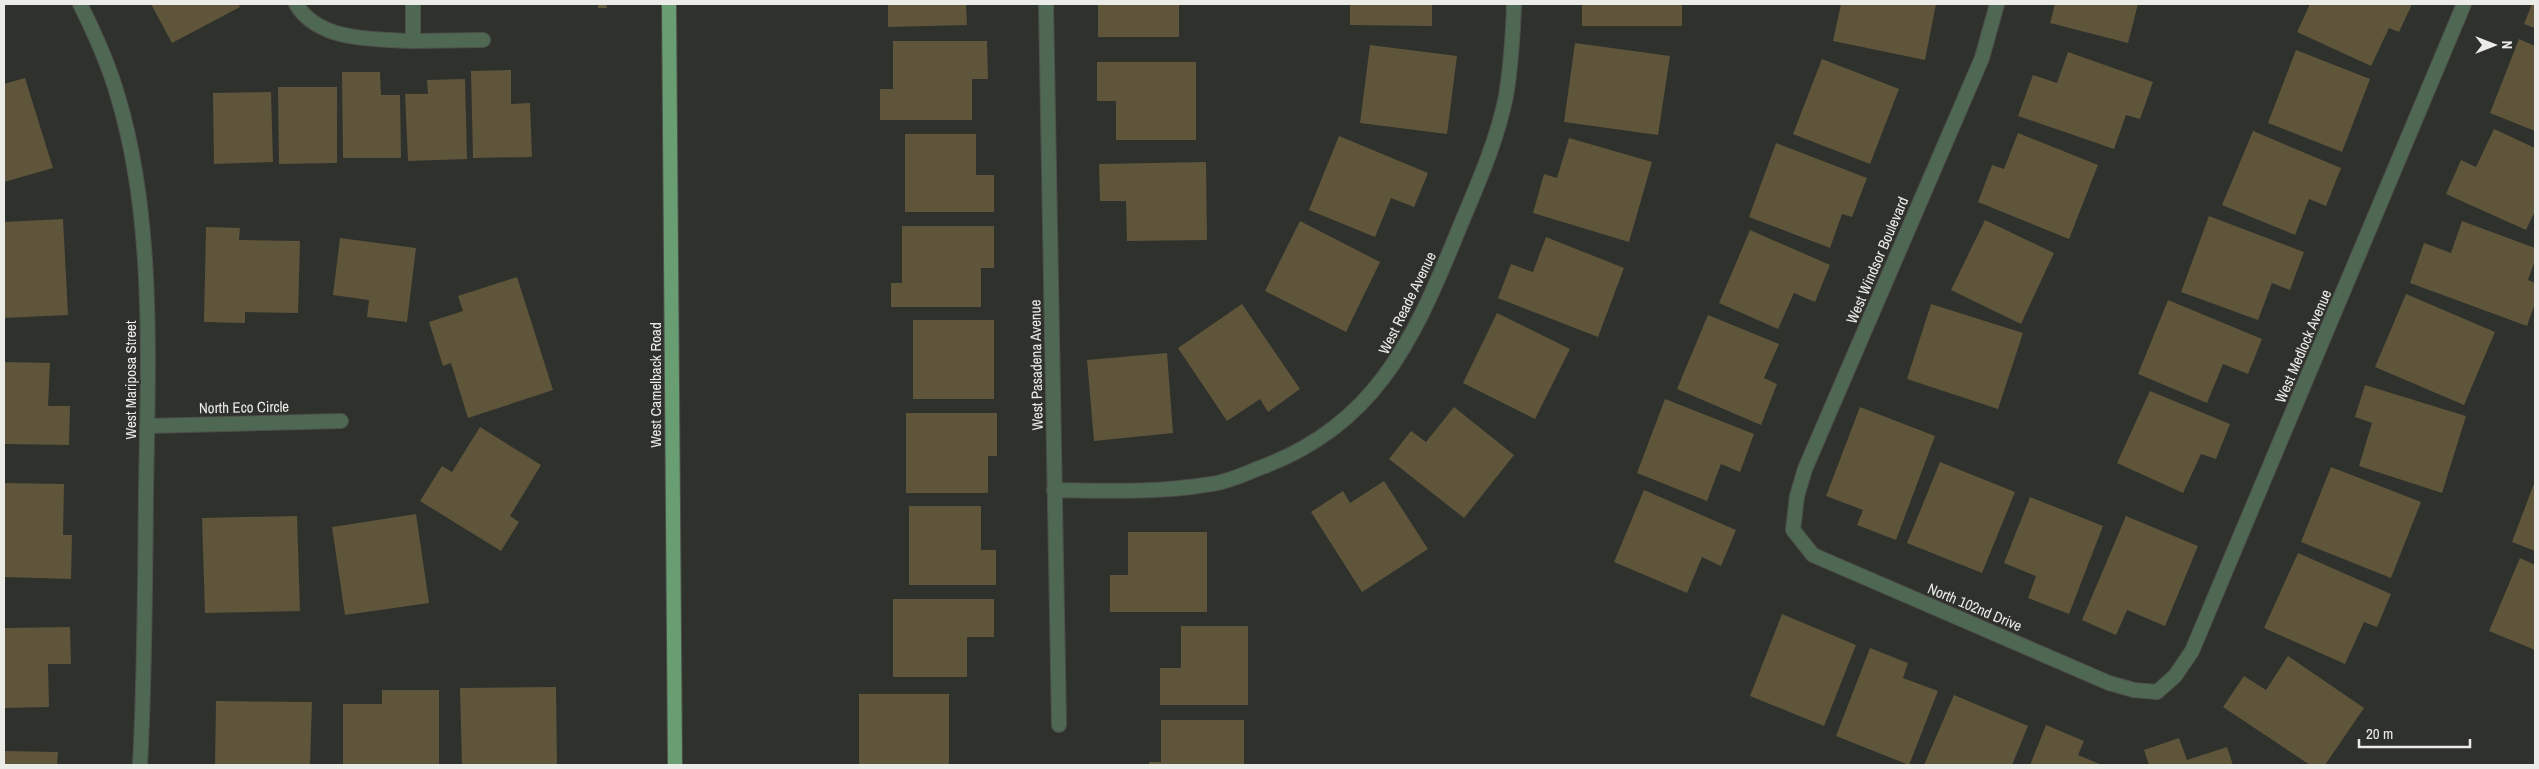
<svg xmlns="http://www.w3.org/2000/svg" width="2539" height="769" font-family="'Archivo Narrow',sans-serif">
<rect width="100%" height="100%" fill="#2f312c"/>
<g fill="#5e553b">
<polygon points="151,4 238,4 240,7 172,43"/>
<polygon points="598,4 606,4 607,8 598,8"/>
<polygon points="888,4 966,4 967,25 888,27"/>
<rect x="1098" y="4" width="81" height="33"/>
<polygon points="1350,4 1432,4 1432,26 1350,25"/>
<rect x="1582" y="4" width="100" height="22"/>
<polygon points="1841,4 1936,4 1925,60 1833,41"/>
<polygon points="2055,4 2138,4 2128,43 2050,23"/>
<polygon points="2310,4 2412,4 2399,32 2389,28 2371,66 2297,32"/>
<polygon points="2532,4 2535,4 2535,28 2524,24"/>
<polygon points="2519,39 2535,46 2535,131 2490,113"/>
<polygon points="893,41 987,41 988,79 972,79 972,120 880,120 880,89 893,89"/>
<polygon points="1575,43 1670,56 1658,135 1564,122"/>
<polygon points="1370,45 1457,56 1447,134 1360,123"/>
<polygon points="2296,50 2370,79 2342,152 2268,123"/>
<polygon points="2068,52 2153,82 2140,119 2126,115 2114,149 2018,116 2033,75 2057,83"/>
<polygon points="1822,59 1899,89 1870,164 1793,134"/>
<polygon points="1097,62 1196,62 1196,140 1116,140 1116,101 1097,101"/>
<polygon points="511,70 511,104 530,103 532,157 473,158 471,71"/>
<polygon points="342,72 380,72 381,95 400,95 401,158 343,158"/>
<polygon points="25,78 53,168 4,182 4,84"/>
<polygon points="465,79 467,159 408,161 405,94 428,94 427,80"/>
<polygon points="278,87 337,87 337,163 279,164"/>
<polygon points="271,92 273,162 214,164 213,93"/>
<polygon points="2494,129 2535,148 2535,211 2526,230 2446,194 2461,160 2476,167"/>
<polygon points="2253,131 2341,168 2326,206 2309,199 2295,235 2222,205"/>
<polygon points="2018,133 2098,165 2069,239 1978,202 1992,165 2004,169"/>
<polygon points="905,134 976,134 976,175 994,175 994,212 905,212"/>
<polygon points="1339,136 1428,173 1414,207 1391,198 1375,237 1309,210"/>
<polygon points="1569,138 1652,162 1629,242 1533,213 1544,174 1557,178"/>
<polygon points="1776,143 1867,178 1852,217 1842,214 1830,248 1749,217"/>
<polygon points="1206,162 1207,240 1127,241 1126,201 1100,201 1099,164"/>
<polygon points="2209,216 2304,252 2290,290 2272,283 2258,320 2181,292"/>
<polygon points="63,219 68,315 4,318 4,222"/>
<polygon points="1985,220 2054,253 2021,324 1951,290"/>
<polygon points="1300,221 1380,262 1346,332 1265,291"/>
<polygon points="2462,221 2535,248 2535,260 2528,280 2535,283 2535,303 2527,326 2410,283 2424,243 2451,253"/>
<polygon points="902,226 994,226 994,268 981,268 981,307 891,307 891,283 902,283"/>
<polygon points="206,227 240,228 239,240 300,241 298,313 245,312 245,323 204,322"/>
<polygon points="1750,230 1830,265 1815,302 1794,293 1778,329 1719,303"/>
<polygon points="1546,237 1624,268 1598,337 1498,298 1511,264 1533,272"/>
<polygon points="340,238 416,248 407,322 367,317 369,300 333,295"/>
<polygon points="517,277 553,390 468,418 451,363 443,366 429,322 463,311 458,296"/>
<polygon points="2406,294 2495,332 2464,405 2375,367"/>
<polygon points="2168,300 2262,339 2248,374 2223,364 2207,403 2138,374"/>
<polygon points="1242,304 1300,389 1268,412 1260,399 1227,421 1178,348"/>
<polygon points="1931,304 2023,333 1998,409 1907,379"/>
<polygon points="1497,313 1570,349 1535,419 1463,383"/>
<polygon points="1708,315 1779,344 1764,378 1777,384 1761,425 1677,389"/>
<rect x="913" y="320" width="81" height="79"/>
<polygon points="1167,353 1173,433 1094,441 1087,360"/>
<polygon points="4,362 50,363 48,406 70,406 69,445 4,444"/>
<polygon points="2365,385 2466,416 2442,493 2359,466 2372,423 2355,417"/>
<polygon points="2150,391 2230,424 2216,459 2201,454 2183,493 2117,463"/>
<polygon points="1665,399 1754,434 1740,472 1721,464 1707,501 1637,473"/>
<polygon points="1454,407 1514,455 1464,518 1389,459 1411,431 1426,442"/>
<polygon points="1860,407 1935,436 1896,540 1857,525 1863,510 1826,496"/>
<polygon points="906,413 997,413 997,456 988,456 988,493 906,493"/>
<polygon points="480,427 541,465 510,516 519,522 501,551 420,501 442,466 452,472"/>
<polygon points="1940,462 2015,492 1982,573 1907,543"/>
<polygon points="2331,467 2421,502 2391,578 2301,542"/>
<polygon points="1384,481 1428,549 1362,592 1311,512 1343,491 1350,503"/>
<polygon points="2535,481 2535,551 2512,542"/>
<polygon points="4,483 64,484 63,535 72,535 71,579 4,577"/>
<polygon points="1644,490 1736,530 1721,566 1702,557 1687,593 1614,562"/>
<polygon points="2030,497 2103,526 2069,614 2028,598 2036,576 2004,563"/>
<polygon points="909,506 981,506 981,550 996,550 996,585 909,585"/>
<polygon points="416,514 429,603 345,615 332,527"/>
<polygon points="297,516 300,611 205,613 202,518"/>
<polygon points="2126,516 2198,546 2165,626 2127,610 2116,635 2082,620"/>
<polygon points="1128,532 1207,532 1207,612 1110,612 1110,575 1128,575"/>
<polygon points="2298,553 2391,594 2377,627 2364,622 2345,664 2264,628"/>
<polygon points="2520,558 2535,565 2535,650 2489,631"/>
<polygon points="893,599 994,599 994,637 967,637 967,677 893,677"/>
<polygon points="1782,614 1856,645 1824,726 1750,696"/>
<polygon points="1181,626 1248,626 1248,705 1160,705 1160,668 1181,668"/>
<polygon points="70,627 71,664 48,664 49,707 4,708 4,628"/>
<polygon points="1870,648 1908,663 1903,678 1938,691 1909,765 1836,736"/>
<polygon points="2288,656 2364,708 2325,765 2310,765 2223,707 2244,676 2266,690"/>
<polygon points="556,687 557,765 462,765 460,688"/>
<polygon points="382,690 439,690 439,765 343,765 343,704 382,704"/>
<rect x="859" y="694" width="90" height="71"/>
<polygon points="1954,695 2028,726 2012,765 1924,765"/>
<polygon points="216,701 312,702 310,765 215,765"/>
<polygon points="1161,720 1244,720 1244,765 1149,765 1149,762 1161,762"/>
<polygon points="2046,725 2084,741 2078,755 2102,765 2030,765"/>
<polygon points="2179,738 2187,760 2227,747 2233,765 2149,765 2144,750"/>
<polygon points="4,751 58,752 57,765 4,765"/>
</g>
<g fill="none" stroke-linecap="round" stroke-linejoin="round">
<defs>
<g id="minor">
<path d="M80 4C95 34 109 65 118 97 155 220 148 363 146 490 145 582 145 674 140 765"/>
<path d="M296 4C319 42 374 39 413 41V4"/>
<polyline points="1046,4 1059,725"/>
<polyline points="1997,4 1982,58 1805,469 1797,496 1793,530 1813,555 2109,683 2134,690 2157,692 2175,676 2192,651 2464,4"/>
<polyline points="413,41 483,40"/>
<polyline points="147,426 341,421"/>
<path d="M1054 490C1107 491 1159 493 1211 484 1229 482 1246 473 1262 467 1373 426 1412 343 1454 241 1473 194 1496 146 1506 96 1511 65 1513 35 1514 4"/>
</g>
<polyline id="primary" points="669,4 675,765"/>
</defs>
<use href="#minor" stroke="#4d4f4a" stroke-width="16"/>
<use href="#primary" stroke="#4d4f4a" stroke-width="16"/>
<use href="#minor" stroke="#4e6853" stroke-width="14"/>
<use href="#primary" stroke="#699e73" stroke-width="14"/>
</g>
<g text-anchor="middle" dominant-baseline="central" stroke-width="4" stroke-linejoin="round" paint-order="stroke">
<g font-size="15" fill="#ebece8" stroke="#2f312c">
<text transform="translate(1877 260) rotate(-67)">West Windsor Boulevard</text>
<text transform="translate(1407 303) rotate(-64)">West Reade Avenue</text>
<text transform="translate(2303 346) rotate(-67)">West Medlock Avenue</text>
<text transform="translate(1036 365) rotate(-91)">West Pasadena Avenue</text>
<text transform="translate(130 380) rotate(-90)">West Mariposa Street</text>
<text transform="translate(655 385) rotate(-90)">West Camelback Road</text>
<text transform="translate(244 407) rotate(-1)">North Eco Circle</text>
<text transform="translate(1975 607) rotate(23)">North 102nd Drive</text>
</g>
</g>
<rect width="2539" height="769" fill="none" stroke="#ebece8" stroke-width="10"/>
<g transform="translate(2494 45) rotate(90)" stroke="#2f312c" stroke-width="4" paint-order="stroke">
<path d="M0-4L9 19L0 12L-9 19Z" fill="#ebece8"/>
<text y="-8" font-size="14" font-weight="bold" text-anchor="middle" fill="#ebece8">N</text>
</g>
<path d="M2359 739v8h111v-8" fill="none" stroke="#ebece8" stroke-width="2.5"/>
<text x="2366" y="739" font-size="15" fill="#ebece8" stroke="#2f312c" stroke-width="4" paint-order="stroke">20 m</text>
</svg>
